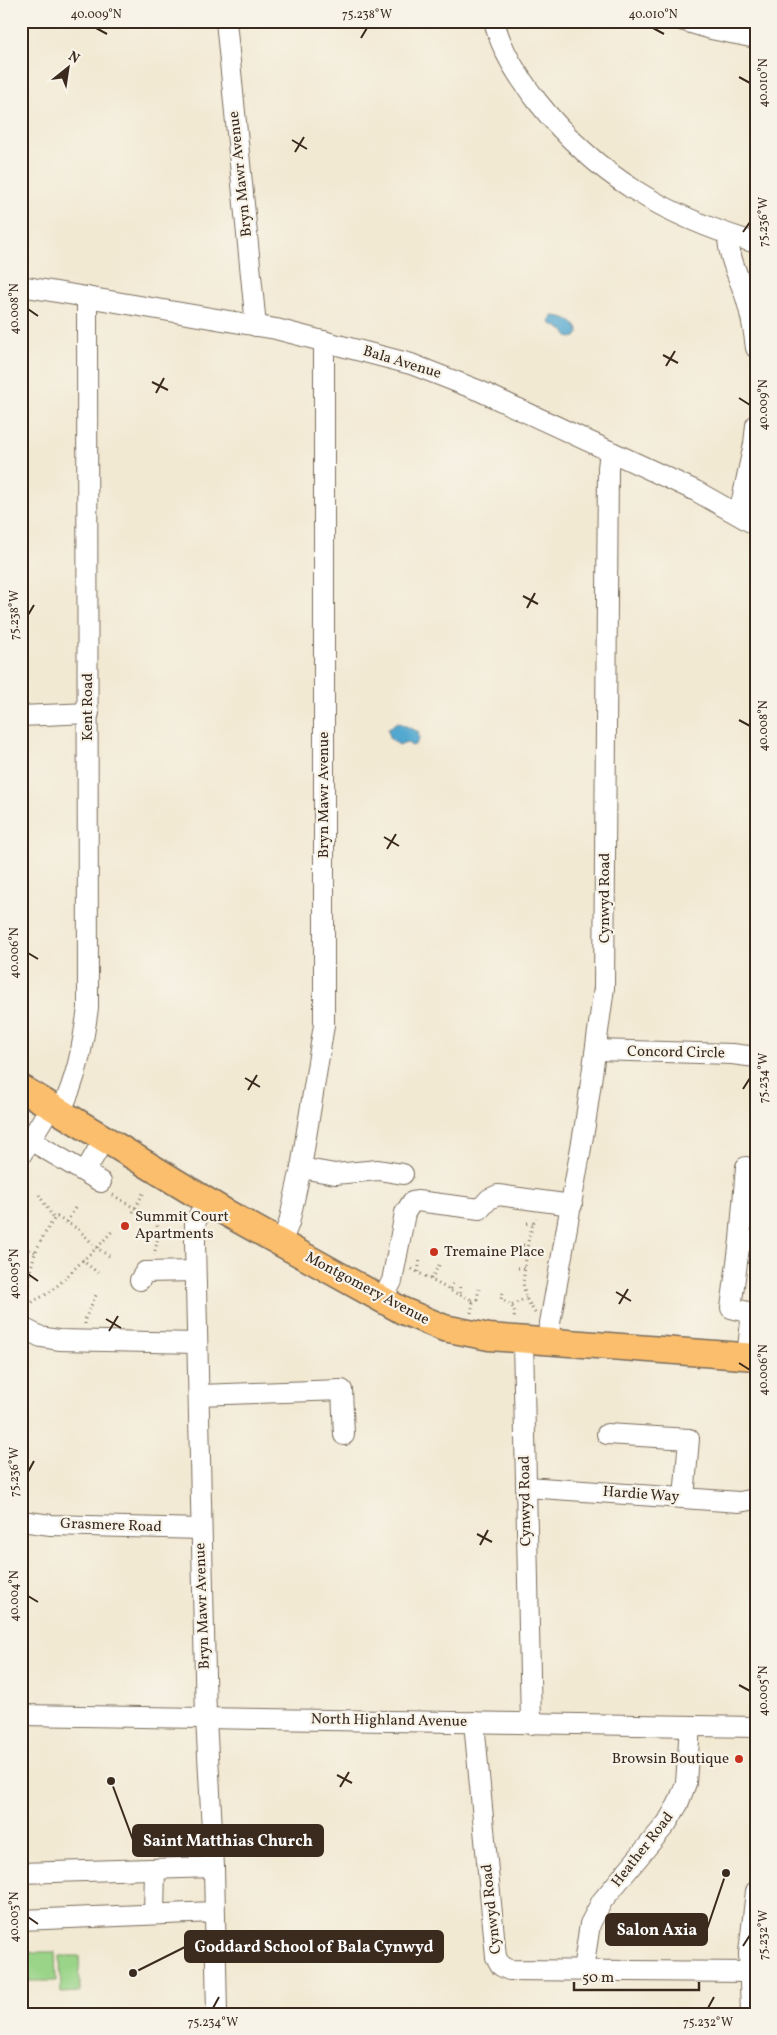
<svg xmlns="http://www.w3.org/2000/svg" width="777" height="2035" font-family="Vollkorn,serif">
<rect width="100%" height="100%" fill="#f7f3e8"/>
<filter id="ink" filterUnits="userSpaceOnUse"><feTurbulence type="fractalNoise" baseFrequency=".02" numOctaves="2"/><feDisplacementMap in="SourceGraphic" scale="10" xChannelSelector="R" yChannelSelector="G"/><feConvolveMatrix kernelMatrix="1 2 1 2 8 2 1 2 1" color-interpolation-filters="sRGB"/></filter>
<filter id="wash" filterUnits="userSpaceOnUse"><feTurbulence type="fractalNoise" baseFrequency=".0096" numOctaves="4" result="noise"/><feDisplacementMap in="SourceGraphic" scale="20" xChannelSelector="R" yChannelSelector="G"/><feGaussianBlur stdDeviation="1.12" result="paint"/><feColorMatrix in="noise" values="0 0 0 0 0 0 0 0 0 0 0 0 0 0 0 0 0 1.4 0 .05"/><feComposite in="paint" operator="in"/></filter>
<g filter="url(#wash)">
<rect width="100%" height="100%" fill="#f2e9d3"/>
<g fill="#99d488" stroke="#6a7f53">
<polygon points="21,1952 55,1952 56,1981 21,1981"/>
<polygon points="60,1956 79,1956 80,1992 61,1993"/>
</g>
<g fill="#52a8cf" stroke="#466976">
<path d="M552 316C564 316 576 321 579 333L576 337 570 338 564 331 550 323Z"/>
<polygon points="397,722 419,732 418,736 420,737 416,744 412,746 406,742 399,745 389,738 388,729"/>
</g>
</g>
<g filter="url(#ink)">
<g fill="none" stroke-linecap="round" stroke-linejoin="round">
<defs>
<g id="minor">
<polyline points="226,21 256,326"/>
<path d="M494 21C502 52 518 76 537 101 596 176 665 216 756 243"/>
<polyline points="684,21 711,29 756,38"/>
<path d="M728 235C728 257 739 277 746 298 751 314 754 331 756 348"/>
<polyline points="21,286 276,329 411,364 480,391 696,491 756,525"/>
<polyline points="739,514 754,444 756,425"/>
<polyline points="21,716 89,713"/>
<polyline points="597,1050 732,1054 756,1057"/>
<path d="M60 1112C77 1080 83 1044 88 1008L87 297"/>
<polyline points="30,1140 101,1182"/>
<polyline points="21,1155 51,1106"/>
<polyline points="301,1168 335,1174 378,1170 403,1174"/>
<polyline points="85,1172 104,1139"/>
<polyline points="207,1200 195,1223 195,1243 206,1718 214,1867 217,2014"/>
<polyline points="740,1240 746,1167"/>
<polyline points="281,1243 289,1223 301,1168 324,1025 324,341"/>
<polyline points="140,1280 145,1272 195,1271"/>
<polyline points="382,1300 392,1281 405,1213 412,1202 417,1201 480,1209 489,1199 498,1195 572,1205"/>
<polyline points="752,1313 731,1308 740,1240 756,1241"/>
<polyline points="21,1327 41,1337 59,1340 197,1343"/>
<polyline points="523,1339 531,1724"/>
<polyline points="549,1341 550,1323 585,1125 604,988 608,468 610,451"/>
<polyline points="747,1357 752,1313 756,1313"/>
<polyline points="199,1395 342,1390 344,1435"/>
<polyline points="607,1434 689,1439 684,1498"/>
<polyline points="527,1487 739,1502 756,1499"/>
<polyline points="21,1521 51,1525 201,1529"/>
<polyline points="21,1715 756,1727"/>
<polyline points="474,1722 496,1957 501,1966 509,1970 750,1972"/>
<polyline points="21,1873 214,1867"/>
<polyline points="154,1914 155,1869"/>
<polyline points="21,1920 214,1912"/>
<polyline points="583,1970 590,1924 602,1901 667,1823 678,1804 686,1783 690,1726"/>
<polyline points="751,2014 749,1953 756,1891"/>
</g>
<polyline id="major" points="21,1088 225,1212 403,1311 444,1328 489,1337 756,1357"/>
</defs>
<use href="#minor" stroke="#7b6d5d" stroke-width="22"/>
<use href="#major" stroke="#7b6d5d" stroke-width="29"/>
<g stroke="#7b6d5d" stroke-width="3" stroke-dasharray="1 4" stroke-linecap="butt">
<polyline points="39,1195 54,1219"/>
<polyline points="113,1195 156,1221 159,1234 154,1255"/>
<polyline points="133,1212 145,1190"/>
<polyline points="67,1222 76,1206"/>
<polyline points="527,1223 533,1223"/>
<polyline points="21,1244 35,1252"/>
<polyline points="523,1245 528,1246"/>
<polyline points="109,1256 97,1248 114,1229"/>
<polyline points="82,1260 98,1273"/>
<polyline points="21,1265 30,1271"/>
<polyline points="518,1268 526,1268"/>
<polyline points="412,1269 455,1293 469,1298 473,1302 471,1313"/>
<polyline points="418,1272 420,1259"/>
<polyline points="431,1279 439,1265"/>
<polyline points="450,1289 453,1283"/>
<polyline points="460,1293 460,1286"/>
<path d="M503 1293 501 1299C510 1304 516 1307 514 1318"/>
<polyline points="472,1301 477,1299 479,1289"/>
<polyline points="512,1305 526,1298"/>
<path d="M26 1310C31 1300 39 1299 47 1294 65 1281 79 1262 97 1248L78 1229 57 1217 54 1219C31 1254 30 1263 29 1303"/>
<polyline points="535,1313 526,1298 523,1283 528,1242 533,1223 537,1218"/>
<polyline points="85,1324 85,1319 97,1293"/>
</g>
<use href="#minor" stroke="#fff" stroke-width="20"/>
<use href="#major" stroke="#fabe6d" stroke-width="26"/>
</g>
</g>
<path fill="none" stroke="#3b2a1e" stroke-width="2" d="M96 28 107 34M653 28 664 34M361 38 367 28M739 77 750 83M292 140 307 149M295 152 304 137M743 232 750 222M28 309 38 316M663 355 678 363M666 366 675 351M152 382 168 390M156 393 164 378M739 398 750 405M523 596 538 604M527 608 535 593M28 615 34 605M739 720 750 726M384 837 399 846M387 849 396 834M28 953 38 959M245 1078 260 1087M743 1089 750 1078M248 1090 257 1075M28 1274 38 1281M616 1292 631 1301M619 1304 628 1289M106 1319 121 1328M109 1331 118 1316M739 1363 750 1370M28 1472 34 1461M477 1534 492 1542M480 1545 488 1530M28 1596 38 1602M739 1685 750 1691M337 1775 352 1783M340 1787 349 1772M28 1917 38 1924M743 1946 750 1935M213 2008 219 1997M708 2008 714 1997"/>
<g fill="#c8321e" stroke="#f7f3e8" stroke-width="2">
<circle cx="125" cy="1226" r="5"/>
<circle cx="434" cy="1252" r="5"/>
<circle cx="739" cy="1759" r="5"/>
</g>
<g text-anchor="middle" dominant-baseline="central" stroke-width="4.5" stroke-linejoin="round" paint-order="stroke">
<g font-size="15" fill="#3b2a1e" stroke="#f7f3e8">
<text transform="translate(241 174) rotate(-96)">Bryn Mawr Avenue</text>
<text transform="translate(402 363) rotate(17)">Bala Avenue</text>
<text transform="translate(88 707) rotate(-90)">Kent Road</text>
<text transform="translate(324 795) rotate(-90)">Bryn Mawr Avenue</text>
<text transform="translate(605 898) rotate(-90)">Cynwyd Road</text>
<text transform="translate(676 1053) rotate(1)">Concord Circle</text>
<text transform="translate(367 1289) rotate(28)">Montgomery Avenue</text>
<text transform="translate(641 1495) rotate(4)">Hardie Way</text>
<text transform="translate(526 1501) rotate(-91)">Cynwyd Road</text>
<text transform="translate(111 1526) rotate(2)">Grasmere Road</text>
<text transform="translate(203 1606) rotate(-92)">Bryn Mawr Avenue</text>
<text transform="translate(389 1721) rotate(1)">North Highland Avenue</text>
<text transform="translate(643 1850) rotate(-52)">Heather Road</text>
<text transform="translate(492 1909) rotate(-96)">Cynwyd Road</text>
</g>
<g font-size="15" fill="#3b2a1e" stroke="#f7f3e8" text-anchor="start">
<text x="135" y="1217">Summit Court<tspan x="135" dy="17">Apartments</tspan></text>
<text x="444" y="1252">Tremaine Place</text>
<text x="729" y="1759" text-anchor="end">Browsin Boutique</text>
</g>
</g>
<path fill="none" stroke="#3b2a1e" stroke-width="2" d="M111 1781L133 1840M726 1873L707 1929M133 1973L185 1947"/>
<g fill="#3b2a1e" stroke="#f7f3e8" stroke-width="2">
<circle cx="111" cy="1781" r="5"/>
<circle cx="726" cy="1873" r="5"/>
<circle cx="133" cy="1973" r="5"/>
</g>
<g fill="#3b2a1e" stroke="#3b2a1e" stroke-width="2">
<rect x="133" y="1825" width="190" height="31" rx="5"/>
<rect x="606" y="1914" width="101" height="31" rx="5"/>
<rect x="185" y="1931" width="258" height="31" rx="5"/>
</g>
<g font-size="16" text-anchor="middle" font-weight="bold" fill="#fff">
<text x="228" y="1846">Saint Matthias Church</text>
<text x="657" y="1935">Salon Axia</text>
<text x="314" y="1952">Goddard School of Bala Cynwyd</text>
</g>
<rect width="777" height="2035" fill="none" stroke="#f7f3e8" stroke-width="55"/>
<g transform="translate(68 68) rotate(30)" stroke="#f7f3e8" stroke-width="4" paint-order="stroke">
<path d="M0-4L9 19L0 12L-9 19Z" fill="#3b2a1e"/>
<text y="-8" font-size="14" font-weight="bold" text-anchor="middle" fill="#3b2a1e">N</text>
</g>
<path d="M574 1982v8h125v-8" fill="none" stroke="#3b2a1e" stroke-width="2.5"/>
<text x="582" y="1982" font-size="15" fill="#3b2a1e" stroke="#f7f3e8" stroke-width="4" paint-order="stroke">50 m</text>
<rect x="28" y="28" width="722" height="1980" fill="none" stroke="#3b2a1e" stroke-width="2"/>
<g font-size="12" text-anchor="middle" fill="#3b2a1e">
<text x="96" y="18">40.009°N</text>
<text x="367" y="18">75.238°W</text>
<text x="653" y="18">40.010°N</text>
<text transform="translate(763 83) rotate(-90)" y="4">40.010°N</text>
<text transform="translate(763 222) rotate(-90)" y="4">75.236°W</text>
<text transform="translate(14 309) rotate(-90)" y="4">40.008°N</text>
<text transform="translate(763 405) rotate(-90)" y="4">40.009°N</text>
<text transform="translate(14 615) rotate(-90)" y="4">75.238°W</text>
<text transform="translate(763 726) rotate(-90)" y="4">40.008°N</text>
<text transform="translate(14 953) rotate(-90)" y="4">40.006°N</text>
<text transform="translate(763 1078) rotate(-90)" y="4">75.234°W</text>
<text transform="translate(14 1274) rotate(-90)" y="4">40.005°N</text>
<text transform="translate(763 1370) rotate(-90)" y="4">40.006°N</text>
<text transform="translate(14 1472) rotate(-90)" y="4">75.236°W</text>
<text transform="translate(14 1596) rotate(-90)" y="4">40.004°N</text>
<text transform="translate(763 1691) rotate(-90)" y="4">40.005°N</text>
<text transform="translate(14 1917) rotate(-90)" y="4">40.003°N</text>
<text transform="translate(763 1935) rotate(-90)" y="4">75.232°W</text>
<text x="213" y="2026">75.234°W</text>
<text x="708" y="2026">75.232°W</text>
</g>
</svg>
